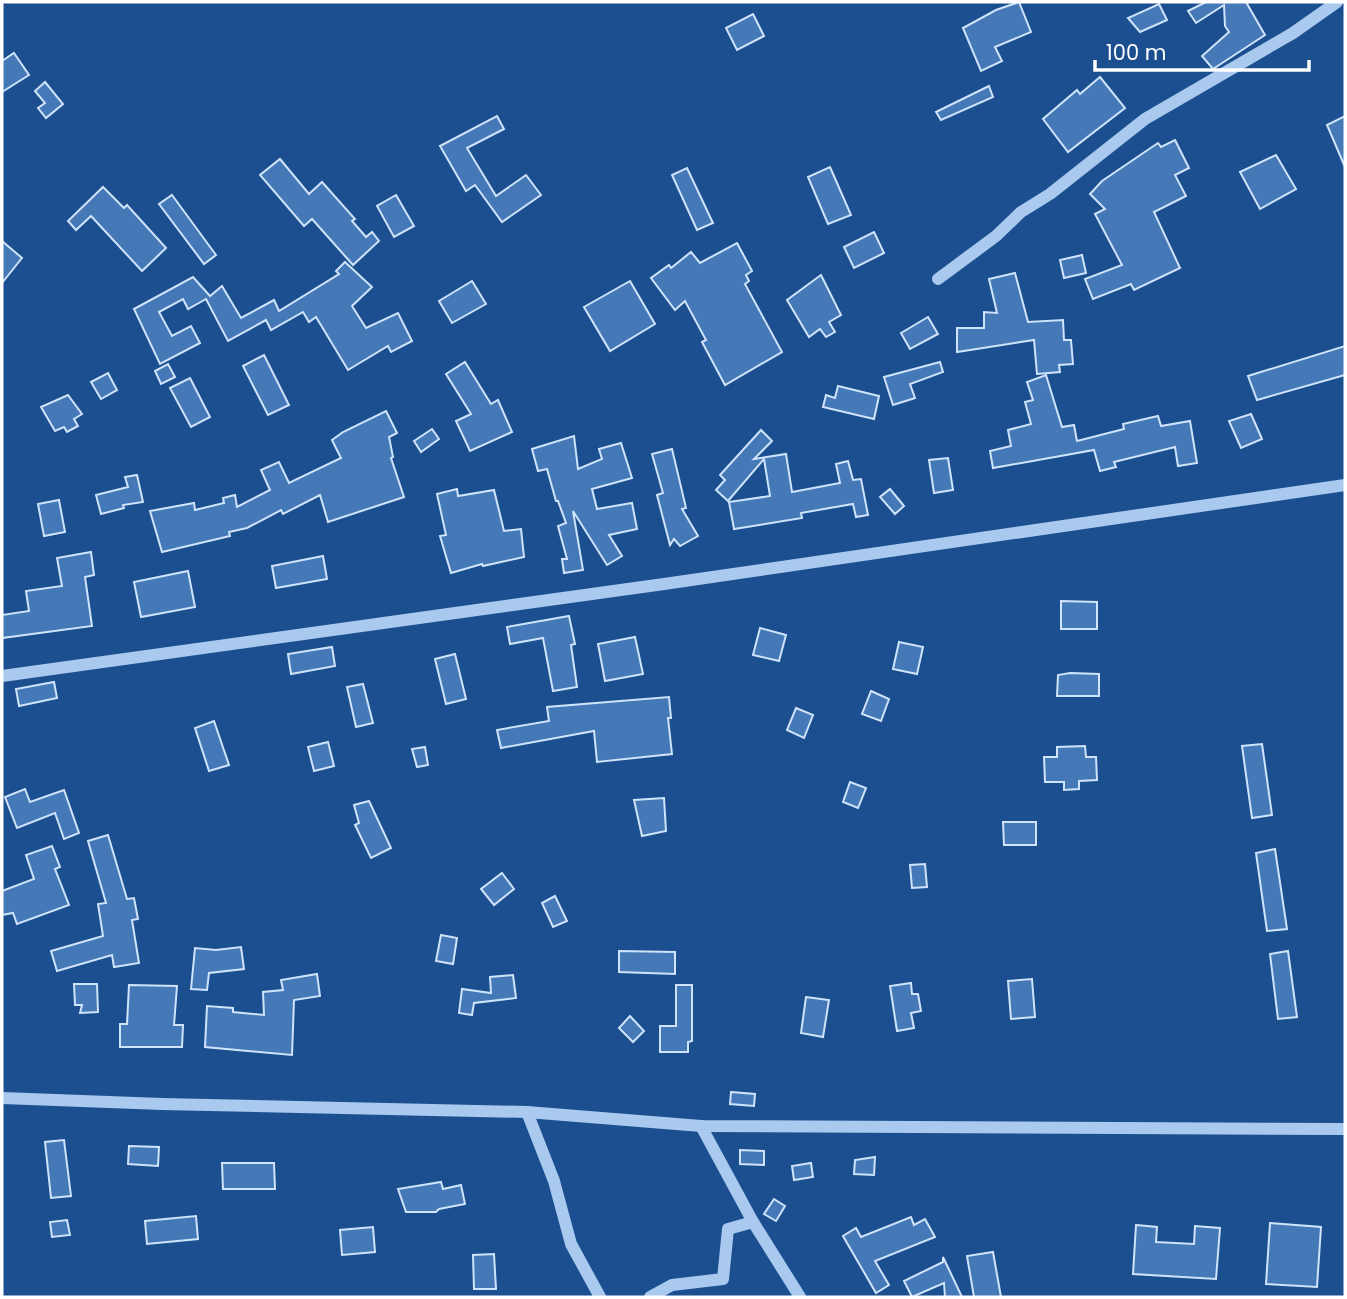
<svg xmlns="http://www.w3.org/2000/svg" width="1347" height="1299" font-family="Poppins,sans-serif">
<rect width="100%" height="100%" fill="#1b4f8f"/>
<g fill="#4478b7" stroke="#cfe3fa" stroke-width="2">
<polygon points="1019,2 1031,32 995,47 1002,61 981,71 963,28 996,10"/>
<polygon points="1206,2 1246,2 1265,35 1213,69 1202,56 1229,32 1225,26 1224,5 1196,23 1188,11"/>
<polygon points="1159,4 1167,20 1140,32 1128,18"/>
<polygon points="753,14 764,36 737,50 726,28"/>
<polygon points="14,53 29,75 2,92 2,61"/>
<polygon points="1100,77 1125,108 1068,152 1043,119 1077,90 1080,94"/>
<polygon points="45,82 63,104 46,118 38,108 45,103 35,91"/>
<polygon points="989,86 993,97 941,120 936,112"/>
<polygon points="497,116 504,129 467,148 496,196 526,175 541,195 502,222 475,185 466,191 440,146"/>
<polygon points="1345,116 1345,167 1327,125"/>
<polygon points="1175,140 1189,168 1175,175 1186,196 1154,212 1180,268 1134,290 1131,284 1093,299 1085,279 1122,265 1095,214 1105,209 1090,194 1102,181 1158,143 1161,147"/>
<polygon points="1276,155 1296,189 1260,209 1240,172"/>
<polygon points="280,159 309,194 322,182 355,219 352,221 366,237 372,232 379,241 353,265 312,219 304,226 260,175"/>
<polygon points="830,167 851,215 828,224 808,177"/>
<polygon points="687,168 713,223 697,230 672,175"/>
<polygon points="103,187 124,208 127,205 166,248 142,271 91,216 76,230 68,221"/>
<polygon points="172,195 216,255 204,264 159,204"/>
<polygon points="396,195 414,226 394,237 377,206"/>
<polygon points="874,232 884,253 854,268 844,247"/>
<polygon points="2,241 22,258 2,283"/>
<polygon points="737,243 752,271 746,275 749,281 745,284 782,352 725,385 702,342 706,340 685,301 675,310 651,278 669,265 671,268 691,252 700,263"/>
<polygon points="1082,255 1086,273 1064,278 1060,260"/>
<polygon points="345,262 372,287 352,306 366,328 398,313 412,341 391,352 388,346 348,370 316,317 309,322 303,312 271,330 266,320 228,341 206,299 188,309 183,299 159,312 172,336 191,326 200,343 160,364 134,309 193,277 210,296 222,286 241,318 274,300 279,311 339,274 336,271"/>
<polygon points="1015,273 1028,322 1063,320 1064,340 1071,340 1073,364 1059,365 1060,372 1037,374 1034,340 957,352 957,328 984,328 984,312 997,313 989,279"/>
<polygon points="821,275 841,315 829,322 835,332 826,337 820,329 809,337 787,300"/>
<polygon points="472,281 486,304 452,323 439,301"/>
<polygon points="630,281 655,324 610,351 584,307"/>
<polygon points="928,317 938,334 910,349 901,333"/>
<polygon points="1345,346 1345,375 1257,400 1248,376"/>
<polygon points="264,355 289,405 268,415 243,366"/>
<polygon points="465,362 491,404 498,400 512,432 470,451 456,421 471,414 446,374"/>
<polygon points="940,362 943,372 910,384 915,398 893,405 884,377"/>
<polygon points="168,364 175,377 161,384 155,371"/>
<polygon points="108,373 117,390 101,399 91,382"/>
<polygon points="1046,375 1062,427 1074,425 1077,441 1124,429 1123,424 1158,416 1161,426 1190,421 1197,463 1178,466 1175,447 1114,462 1116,467 1100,471 1094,450 993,468 990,451 1011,446 1008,430 1031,424 1025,402 1033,400 1027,382"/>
<polygon points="190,378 210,417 191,427 170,388"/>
<polygon points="838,386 879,396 874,419 823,407 826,395 835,398"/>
<polygon points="68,395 82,414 74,419 78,426 67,432 64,427 55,431 41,407"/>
<polygon points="386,411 397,433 389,437 393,457 391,458 404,497 328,522 320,495 283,514 281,510 247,528 229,532 230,536 162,552 150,511 194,503 195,510 224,503 223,498 235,495 237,507 270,490 261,470 279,462 289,483 341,458 332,440 343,432"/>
<polygon points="1251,414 1262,439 1241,448 1229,421"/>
<polygon points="432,429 439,439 421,452 414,441"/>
<polygon points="761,430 772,441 754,459 786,454 792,492 840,483 836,464 848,461 853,480 861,479 868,515 856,517 853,504 801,513 802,518 734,529 729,502 770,496 764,459 728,501 716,490 725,480 720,475"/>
<polygon points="574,436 578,469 602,459 599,449 621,443 632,478 592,489 597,509 632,503 637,529 609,535 622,556 607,565 573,511 583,570 564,573 562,559 567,559 558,526 566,523 558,501 556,501 547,469 538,471 532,449"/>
<polygon points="672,449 686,508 682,509 698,536 680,546 674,539 670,545 657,495 663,493 652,454"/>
<polygon points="948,458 953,490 934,493 929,460"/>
<polygon points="137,475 143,502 123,505 124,508 101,514 96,495 128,487 125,477"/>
<polygon points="457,489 458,496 494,490 504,531 521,529 524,557 483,566 482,564 451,573 440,536 446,535 437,494"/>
<polygon points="890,489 904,506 895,514 880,497"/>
<polygon points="59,500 65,532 44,536 38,504"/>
<polygon points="91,552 94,575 85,577 92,626 2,638 2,615 29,611 26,591 62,586 57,558"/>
<polygon points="323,556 327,579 276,588 272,566"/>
<polygon points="188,571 195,607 141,617 134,582"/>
<polygon points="1061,601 1097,602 1097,629 1061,629"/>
<polygon points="569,616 575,644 571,645 577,687 553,691 543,638 510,644 507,627"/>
<polygon points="760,628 786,635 779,661 753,655"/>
<polygon points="635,637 643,674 605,681 598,644"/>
<polygon points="899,642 923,647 917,674 893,669"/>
<polygon points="332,647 335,666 291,674 288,654"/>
<polygon points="455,654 466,699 446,704 435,659"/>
<polygon points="1070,673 1099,674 1099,696 1057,696 1058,675"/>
<polygon points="54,682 57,698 19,706 16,689"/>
<polygon points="363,684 373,723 356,727 347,687"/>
<polygon points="871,691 889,699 881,721 862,714"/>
<polygon points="669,697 671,718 668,718 672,754 597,762 594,731 501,748 497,730 549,721 547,707"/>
<polygon points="796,708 813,715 804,738 787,730"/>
<polygon points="214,721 229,765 209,771 195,728"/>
<polygon points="328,742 334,766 314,771 308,747"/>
<polygon points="1262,744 1272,815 1252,818 1242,746"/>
<polygon points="1085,746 1086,757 1096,757 1097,780 1079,781 1079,789 1064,790 1064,782 1045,782 1044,757 1057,757 1057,747"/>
<polygon points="425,747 428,765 417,767 412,749"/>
<polygon points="850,782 866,788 858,808 843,802"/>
<polygon points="25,789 30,802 64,790 79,833 64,839 55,813 17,828 5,797"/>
<polygon points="664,798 666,831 642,836 634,800"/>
<polygon points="369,801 391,848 371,858 355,825 359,823 354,805"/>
<polygon points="1003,822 1036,822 1036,845 1004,845"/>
<polygon points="108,835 127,899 134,898 138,919 132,920 139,963 114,967 112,955 57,971 51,951 103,936 98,904 106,903 88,841"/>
<polygon points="52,846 60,867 55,869 69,905 17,924 13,913 2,915 2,891 34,879 26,855"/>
<polygon points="1275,849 1287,929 1267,931 1256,853"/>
<polygon points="925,864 927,887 912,888 910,865"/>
<polygon points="502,873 514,889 494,905 481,889"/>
<polygon points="555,896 567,921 553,927 542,903"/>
<polygon points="441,935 457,938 453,964 436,961"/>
<polygon points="241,947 244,969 209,973 207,990 191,989 195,948 216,950"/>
<polygon points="619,951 675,952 675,974 619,972"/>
<polygon points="1288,951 1297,1017 1278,1019 1270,954"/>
<polygon points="317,974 320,996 294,1000 292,1055 205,1047 207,1006 233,1008 233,1012 264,1015 263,992 283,990 281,980"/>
<polygon points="513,975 516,998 474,1003 472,1015 459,1013 462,989 491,993 490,977"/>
<polygon points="1032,979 1035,1017 1011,1019 1008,981"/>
<polygon points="911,983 912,994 918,994 921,1011 911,1013 914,1028 897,1031 890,986"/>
<polygon points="74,984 97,984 98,1012 80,1013 82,1005 75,1005"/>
<polygon points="129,985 177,986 174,1025 183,1025 182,1047 120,1047 120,1024 127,1024"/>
<polygon points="676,985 692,985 692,1041 688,1042 688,1052 660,1052 660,1026 676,1026"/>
<polygon points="806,997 829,1000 823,1037 801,1033"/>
<polygon points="630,1016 644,1031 633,1042 619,1028"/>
<polygon points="731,1092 755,1094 754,1106 730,1104"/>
<polygon points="64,1140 71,1196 51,1198 45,1142"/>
<polygon points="129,1146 159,1147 158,1166 128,1164"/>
<polygon points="740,1150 764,1151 764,1165 740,1164"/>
<polygon points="875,1157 874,1175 854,1174 855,1160"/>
<polygon points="222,1163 274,1163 275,1189 223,1189"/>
<polygon points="811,1163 813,1177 794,1180 792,1166"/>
<polygon points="441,1182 443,1189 461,1185 465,1204 439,1209 436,1212 406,1212 398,1189"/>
<polygon points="774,1199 785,1206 776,1221 764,1214"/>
<polygon points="196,1216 198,1239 147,1244 145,1221"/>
<polygon points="911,1217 914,1225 925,1219 935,1237 875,1261 889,1285 876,1293 843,1236 856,1228 861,1237"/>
<polygon points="67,1220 70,1235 52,1237 50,1222"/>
<polygon points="1270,1223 1321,1227 1317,1287 1266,1284"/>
<polygon points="1136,1225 1157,1227 1156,1242 1194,1244 1195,1226 1220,1228 1216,1279 1133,1274"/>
<polygon points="373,1227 375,1252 342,1255 340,1230"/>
<polygon points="993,1252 1001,1297 974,1297 967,1256"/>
<polygon points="494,1254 496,1289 474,1289 473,1255"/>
<polygon points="943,1257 962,1297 945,1297 944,1283 912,1297 904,1281 943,1262"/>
</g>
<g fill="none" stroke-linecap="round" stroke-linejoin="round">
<g stroke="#a9c9ee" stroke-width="12">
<polyline points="938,279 996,236 1021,212 1050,194 1145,119 1293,33 1337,2"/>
<polyline points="2,676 664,584 1345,485"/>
<polyline points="2,1098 162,1104 527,1112 701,1126 1345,1129"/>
<polyline points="527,1112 554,1181 571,1244 600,1297"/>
<polyline points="701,1126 753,1222 800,1297"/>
<polyline points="650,1297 672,1285 723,1279 728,1229 753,1222"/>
</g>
</g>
<rect width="1347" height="1299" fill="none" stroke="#ffffff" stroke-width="7"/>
<path d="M1095 60v10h214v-10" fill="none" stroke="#ffffff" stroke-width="3.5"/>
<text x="1106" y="60" font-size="21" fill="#ffffff" stroke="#1b4f8f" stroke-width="5" paint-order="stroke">100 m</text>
</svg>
